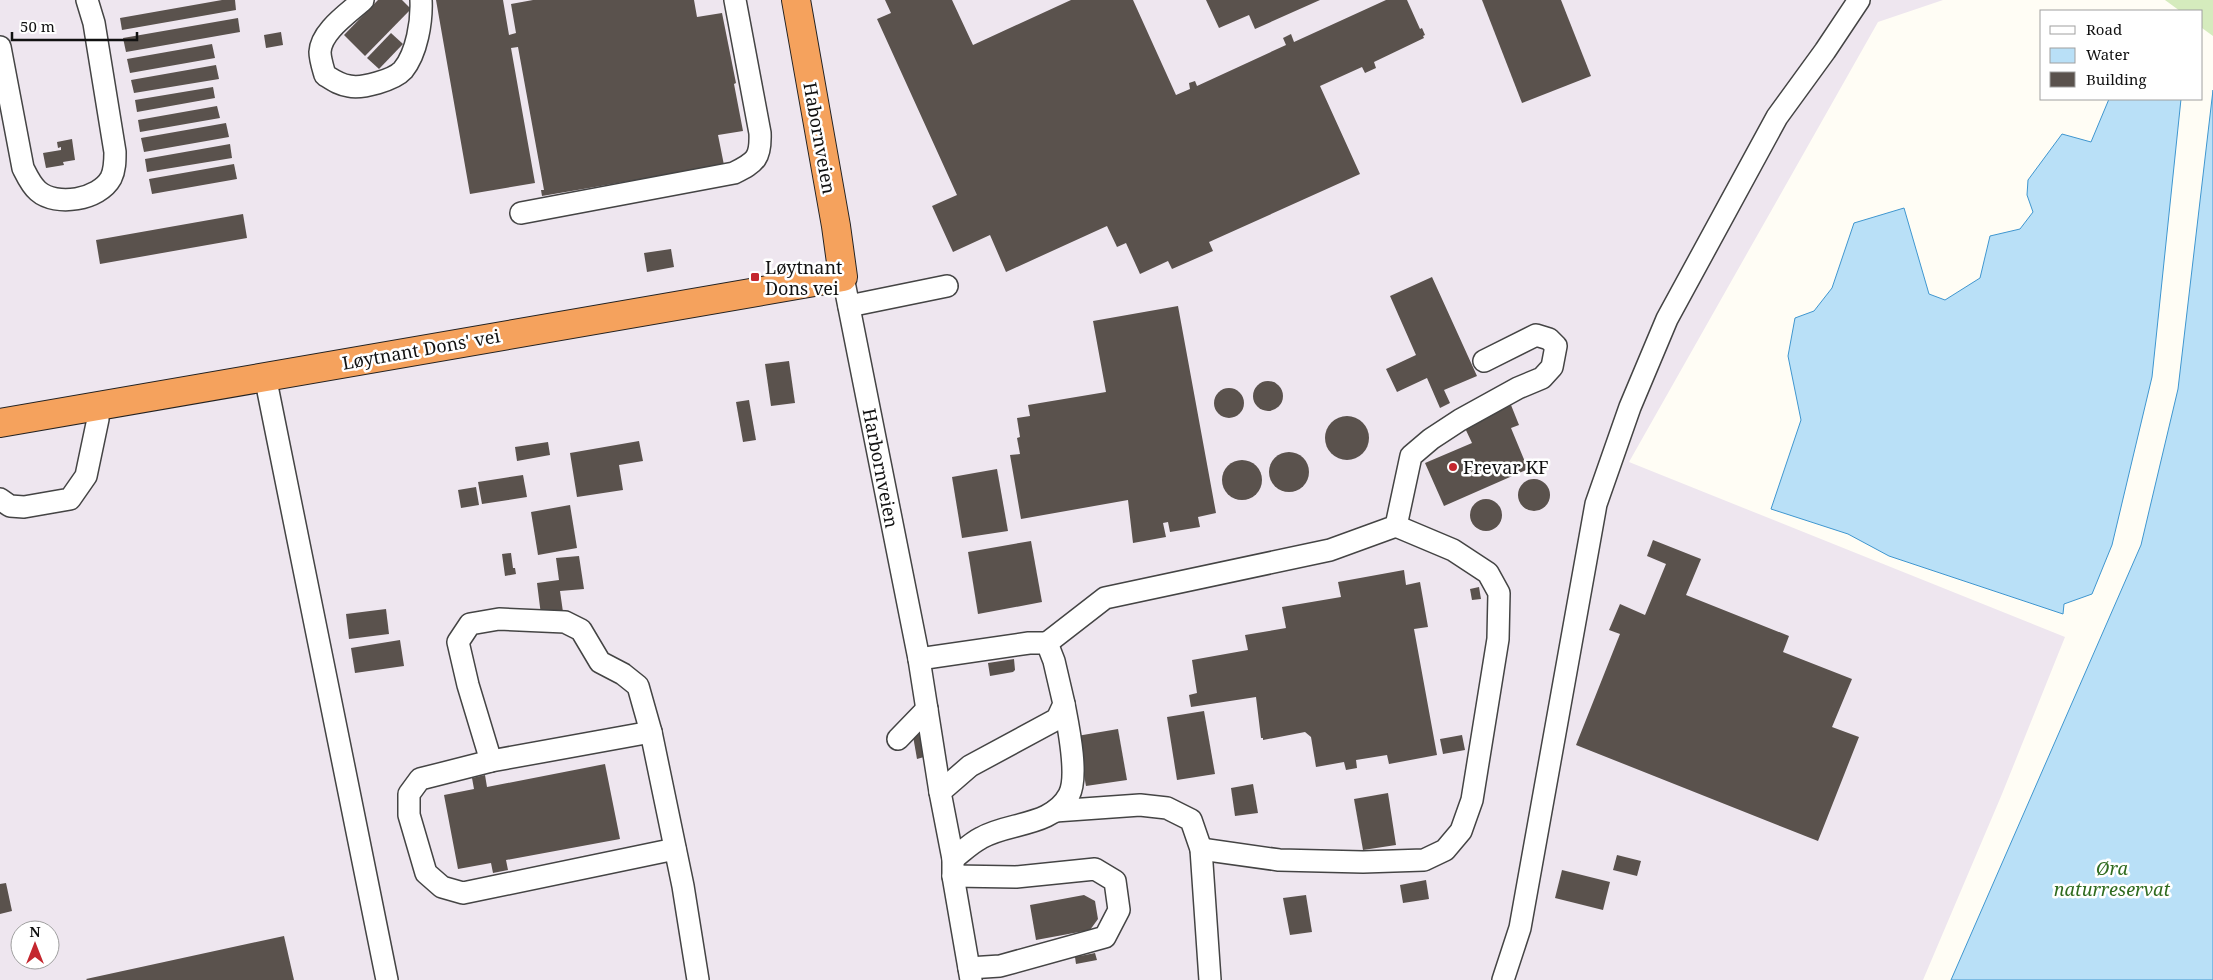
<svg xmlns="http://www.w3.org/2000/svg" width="2213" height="980" font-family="'Noto Serif',serif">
<rect width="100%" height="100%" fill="#fffdf5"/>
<path fill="#eee6ef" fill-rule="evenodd" d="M0 0H1943L1878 22 1629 462 2065 637 2002 794 1923 980H0ZM20 930H50V960H20Z"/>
<polygon fill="#d5ebbd" points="2165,0 2213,0 2213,36 2202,28 2202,11 2180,11"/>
<g fill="#b9e0f7" stroke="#3f96cf">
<polygon points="2213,90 2213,980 1951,980 2141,545 2178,389"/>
<polygon points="2109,99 2181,99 2152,377 2112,545 2092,594 2064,604 2063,614 1889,556 1848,534 1771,509 1801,420 1788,356 1795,318 1814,311 1832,288 1854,223 1904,208 1929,294 1945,300 1980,278 1990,236 2020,229 2033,212 2027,195 2028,180 2062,134 2091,142"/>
</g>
<g fill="#5a524d">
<polygon points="222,0 235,0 236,10 122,30 120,18"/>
<polygon points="378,0 402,0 411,9 365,56 344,35"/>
<polygon points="436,0 503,0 509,35 516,33 511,4 533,0 694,0 697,17 722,13 736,83 734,84 743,131 718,135 724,165 542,196 541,190 544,190 518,47 511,48 535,183 470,194"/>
<polygon points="885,0 952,0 973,45 1071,0 1133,0 1176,95 1190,89 1189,83 1195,81 1197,86 1286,45 1283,38 1291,34 1294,42 1386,0 1407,0 1420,29 1422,28 1425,35 1423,36 1424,38 1374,62 1376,68 1365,73 1362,67 1320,86 1360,174 1209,242 1213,251 1172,269 1168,261 1140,274 1126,243 1117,247 1107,226 1006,272 990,235 953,252 932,206 957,195 877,19 891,13"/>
<polygon points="1206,0 1320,0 1255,29 1249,15 1219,28"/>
<polygon points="1482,0 1561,0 1591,76 1522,103"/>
<polygon points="238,18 240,32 126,52 123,38"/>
<polygon points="281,32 283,45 266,48 264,35"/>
<polygon points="391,33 403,44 379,69 367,58"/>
<polygon points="212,44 215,58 130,73 127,59"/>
<polygon points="216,65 219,79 134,93 131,80"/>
<polygon points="213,87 215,98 137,112 135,100"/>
<polygon points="217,106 220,118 140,132 138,120"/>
<polygon points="226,123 229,137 144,152 141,138"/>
<polygon points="72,139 75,160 63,162 64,165 46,168 43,153 61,150 61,147 58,148 57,142"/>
<polygon points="230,144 232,158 147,172 145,159"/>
<polygon points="234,164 237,179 152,194 149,179"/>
<polygon points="243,214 247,238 100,264 96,240"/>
<polygon points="671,249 674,267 647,272 644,253"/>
<polygon points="1432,277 1477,376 1444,390 1450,403 1440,408 1427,378 1397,392 1386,369 1416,355 1390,296"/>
<polygon points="1178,306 1216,513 1198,517 1200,527 1170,532 1168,522 1163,523 1166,537 1133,543 1128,500 1021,519 1010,455 1020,454 1017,438 1020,437 1017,418 1030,416 1028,405 1106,392 1093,321"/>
<polygon points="789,361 795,403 771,406 765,364"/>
<circle cx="1268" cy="396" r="15"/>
<circle cx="1229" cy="403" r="15"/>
<polygon points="749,400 756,440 743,442 736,402"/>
<polygon points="1511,405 1519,425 1511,428 1528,469 1444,506 1425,463 1472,443 1464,426"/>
<circle cx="1347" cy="438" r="22"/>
<polygon points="639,441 643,461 619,465 623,490 577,497 570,453"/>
<polygon points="548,442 550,455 517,461 515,447"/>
<circle cx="1289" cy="472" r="20"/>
<circle cx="1242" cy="480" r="20"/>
<polygon points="997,469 1008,531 962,538 952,477"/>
<polygon points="523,475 527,497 482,504 478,482"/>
<circle cx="1534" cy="495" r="16"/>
<polygon points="476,487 479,505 461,508 458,490"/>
<circle cx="1486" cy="515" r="16"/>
<polygon points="570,505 577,548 538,555 531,512"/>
<polygon points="1653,540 1701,559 1686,595 1789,636 1783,652 1852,679 1832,727 1859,737 1818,841 1576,745 1620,634 1609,630 1620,604 1645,615 1666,564 1647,556"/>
<polygon points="1031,541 1042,602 978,614 968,552"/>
<polygon points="511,553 513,568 515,568 516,574 505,576 502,554"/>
<polygon points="579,556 584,589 560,591 563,612 541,615 537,583 559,580 556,558"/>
<polygon points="1404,570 1406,585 1420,582 1428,627 1414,629 1437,755 1389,764 1387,755 1356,760 1357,768 1346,770 1344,762 1316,767 1311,737 1305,732 1263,740 1263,738 1261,738 1256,697 1191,707 1189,695 1197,693 1192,660 1248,650 1245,635 1286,628 1282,607 1341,597 1338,582"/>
<polygon points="1479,587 1481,599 1472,600 1470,589"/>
<polygon points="386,609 389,634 349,639 346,614"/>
<polygon points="400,640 404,666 355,673 351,648"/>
<polygon points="1014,659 1015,670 1013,672 990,676 988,663"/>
<polygon points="1204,711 1215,774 1177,780 1167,717"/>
<polygon points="1118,729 1127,780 1086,786 1077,736"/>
<polygon points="920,734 924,757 917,759 913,736"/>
<polygon points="1462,735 1465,750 1443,754 1440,739"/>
<polygon points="605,764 620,839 506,860 508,870 493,873 491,863 458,869 444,795 474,789 472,778 485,775 487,787"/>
<polygon points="1253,784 1258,813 1235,816 1231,788"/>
<polygon points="1388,793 1396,845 1363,850 1354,799"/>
<polygon points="1617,855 1641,861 1637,876 1613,870"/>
<polygon points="1562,870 1610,882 1603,910 1555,898"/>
<polygon points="1426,880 1429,899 1403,903 1400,885"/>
<polygon points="6,883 12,911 0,914 0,884"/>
<polygon points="1084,895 1095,901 1098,919 1090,930 1036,940 1030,905"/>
<polygon points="1306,895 1312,932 1290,935 1283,898"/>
<polygon points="284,936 294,980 87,980 86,979"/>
<polygon points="1095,953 1097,960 1076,964 1075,957"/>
</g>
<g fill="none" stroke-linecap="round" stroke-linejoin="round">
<defs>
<g id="minor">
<path d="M363 0C349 13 321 31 320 52 320 59 323 68 325 75 333 80 340 85 349 86 362 89 394 80 403 70 417 53 422 21 421 0"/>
<path d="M0 47 23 168C27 176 31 185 38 191 56 207 99 200 111 178 115 170 115 161 115 152L94 23 87 0"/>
<path d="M521 213 734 173C756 162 761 158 760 133L735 0"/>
<polyline points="843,277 919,659 940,792"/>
<polyline points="849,306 947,286"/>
<polyline points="265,376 387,980"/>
<polyline points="0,499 10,506 24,507 70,499 86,476 98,419 97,405"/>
<polyline points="1047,643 1105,598 1330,550 1396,526 1411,456 1431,439 1460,420 1518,388 1542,378 1552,367 1556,346 1549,339 1536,335 1484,361"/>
<polyline points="919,659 1029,643 1047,643 1054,661 1064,704 1057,719 970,766 940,792 953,859 953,876 971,980"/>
<polyline points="651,732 491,761 420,779 409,794 409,815 426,873 442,887 463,893 675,849"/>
<polyline points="898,739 927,709"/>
<polyline points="491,761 468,685 458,642 470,624 499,619 565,622 581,630 600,662 623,674 638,686 651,732 683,886 698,980"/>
<polyline points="1055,811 1140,805 1167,808 1191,820 1201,849 1210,980"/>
<polyline points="1201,849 1279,860 1363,862 1424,860 1445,850 1461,831 1472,800 1498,639 1499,593 1488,573 1453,550 1396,526"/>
<path d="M953 859C962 852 971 843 981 838 1008 822 1052 827 1069 795 1079 776 1068 725 1064 704"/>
<polyline points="953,876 1016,877 1095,869 1115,881 1119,910 1105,937 1000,966 969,968"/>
<polyline points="1503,980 1520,928 1596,504 1630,407 1667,319 1777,117 1825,51 1859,0"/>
</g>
<polyline id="highway" points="0,423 843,277 836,226 796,0"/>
</defs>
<use href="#minor" stroke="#444" stroke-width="24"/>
<use href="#highway" stroke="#222" stroke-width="30"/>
<use href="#minor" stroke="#fff" stroke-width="21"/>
<use href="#highway" stroke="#f5a25d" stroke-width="28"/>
</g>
<g fill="#c4262e" stroke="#fff" stroke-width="2">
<rect x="750" y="272" width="10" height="10" rx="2.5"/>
<circle cx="1453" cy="467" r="5"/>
</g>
<g text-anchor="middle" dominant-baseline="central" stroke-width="5" stroke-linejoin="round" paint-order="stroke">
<g font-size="18" fill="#111" stroke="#fff">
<text transform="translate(820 138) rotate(80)">Habornveien</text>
<text transform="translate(421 349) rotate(-10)">Løytnant Dons' vei</text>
<text transform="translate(881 468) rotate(79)">Harbornveien</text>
</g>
<g font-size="18" fill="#111" stroke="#fff" text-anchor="start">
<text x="765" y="267">Løytnant<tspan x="765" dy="21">Dons vei</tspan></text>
<text x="1463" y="467">Frevar KF</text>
</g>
<g font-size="18" font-style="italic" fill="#2f6b1f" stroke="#fff">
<text x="2112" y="868">Øra<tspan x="2112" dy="21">naturreservat</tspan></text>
</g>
</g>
<rect x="2040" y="10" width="162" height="90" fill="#ffffff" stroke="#a0a0a0"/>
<rect x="2050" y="26" width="25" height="8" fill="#ffffff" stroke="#a0a0a0"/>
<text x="2086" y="35" font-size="15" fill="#111111">Road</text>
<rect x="2050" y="48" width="25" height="15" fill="#b9e0f7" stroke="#a0a0a0"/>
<text x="2086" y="60" font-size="15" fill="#111111">Water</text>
<rect x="2050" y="72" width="25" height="15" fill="#5a524d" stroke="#a0a0a0"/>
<text x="2086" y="85" font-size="15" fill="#111111">Building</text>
<g transform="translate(35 945)"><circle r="24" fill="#ffffff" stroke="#a0a0a0"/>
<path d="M0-4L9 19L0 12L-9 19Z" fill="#c4262e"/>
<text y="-8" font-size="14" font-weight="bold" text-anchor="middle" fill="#111111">N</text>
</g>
<path d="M12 32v8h125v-8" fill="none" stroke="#111111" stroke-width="2.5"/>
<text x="20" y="32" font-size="15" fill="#111111" stroke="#ffffff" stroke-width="4" paint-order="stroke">50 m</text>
</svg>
